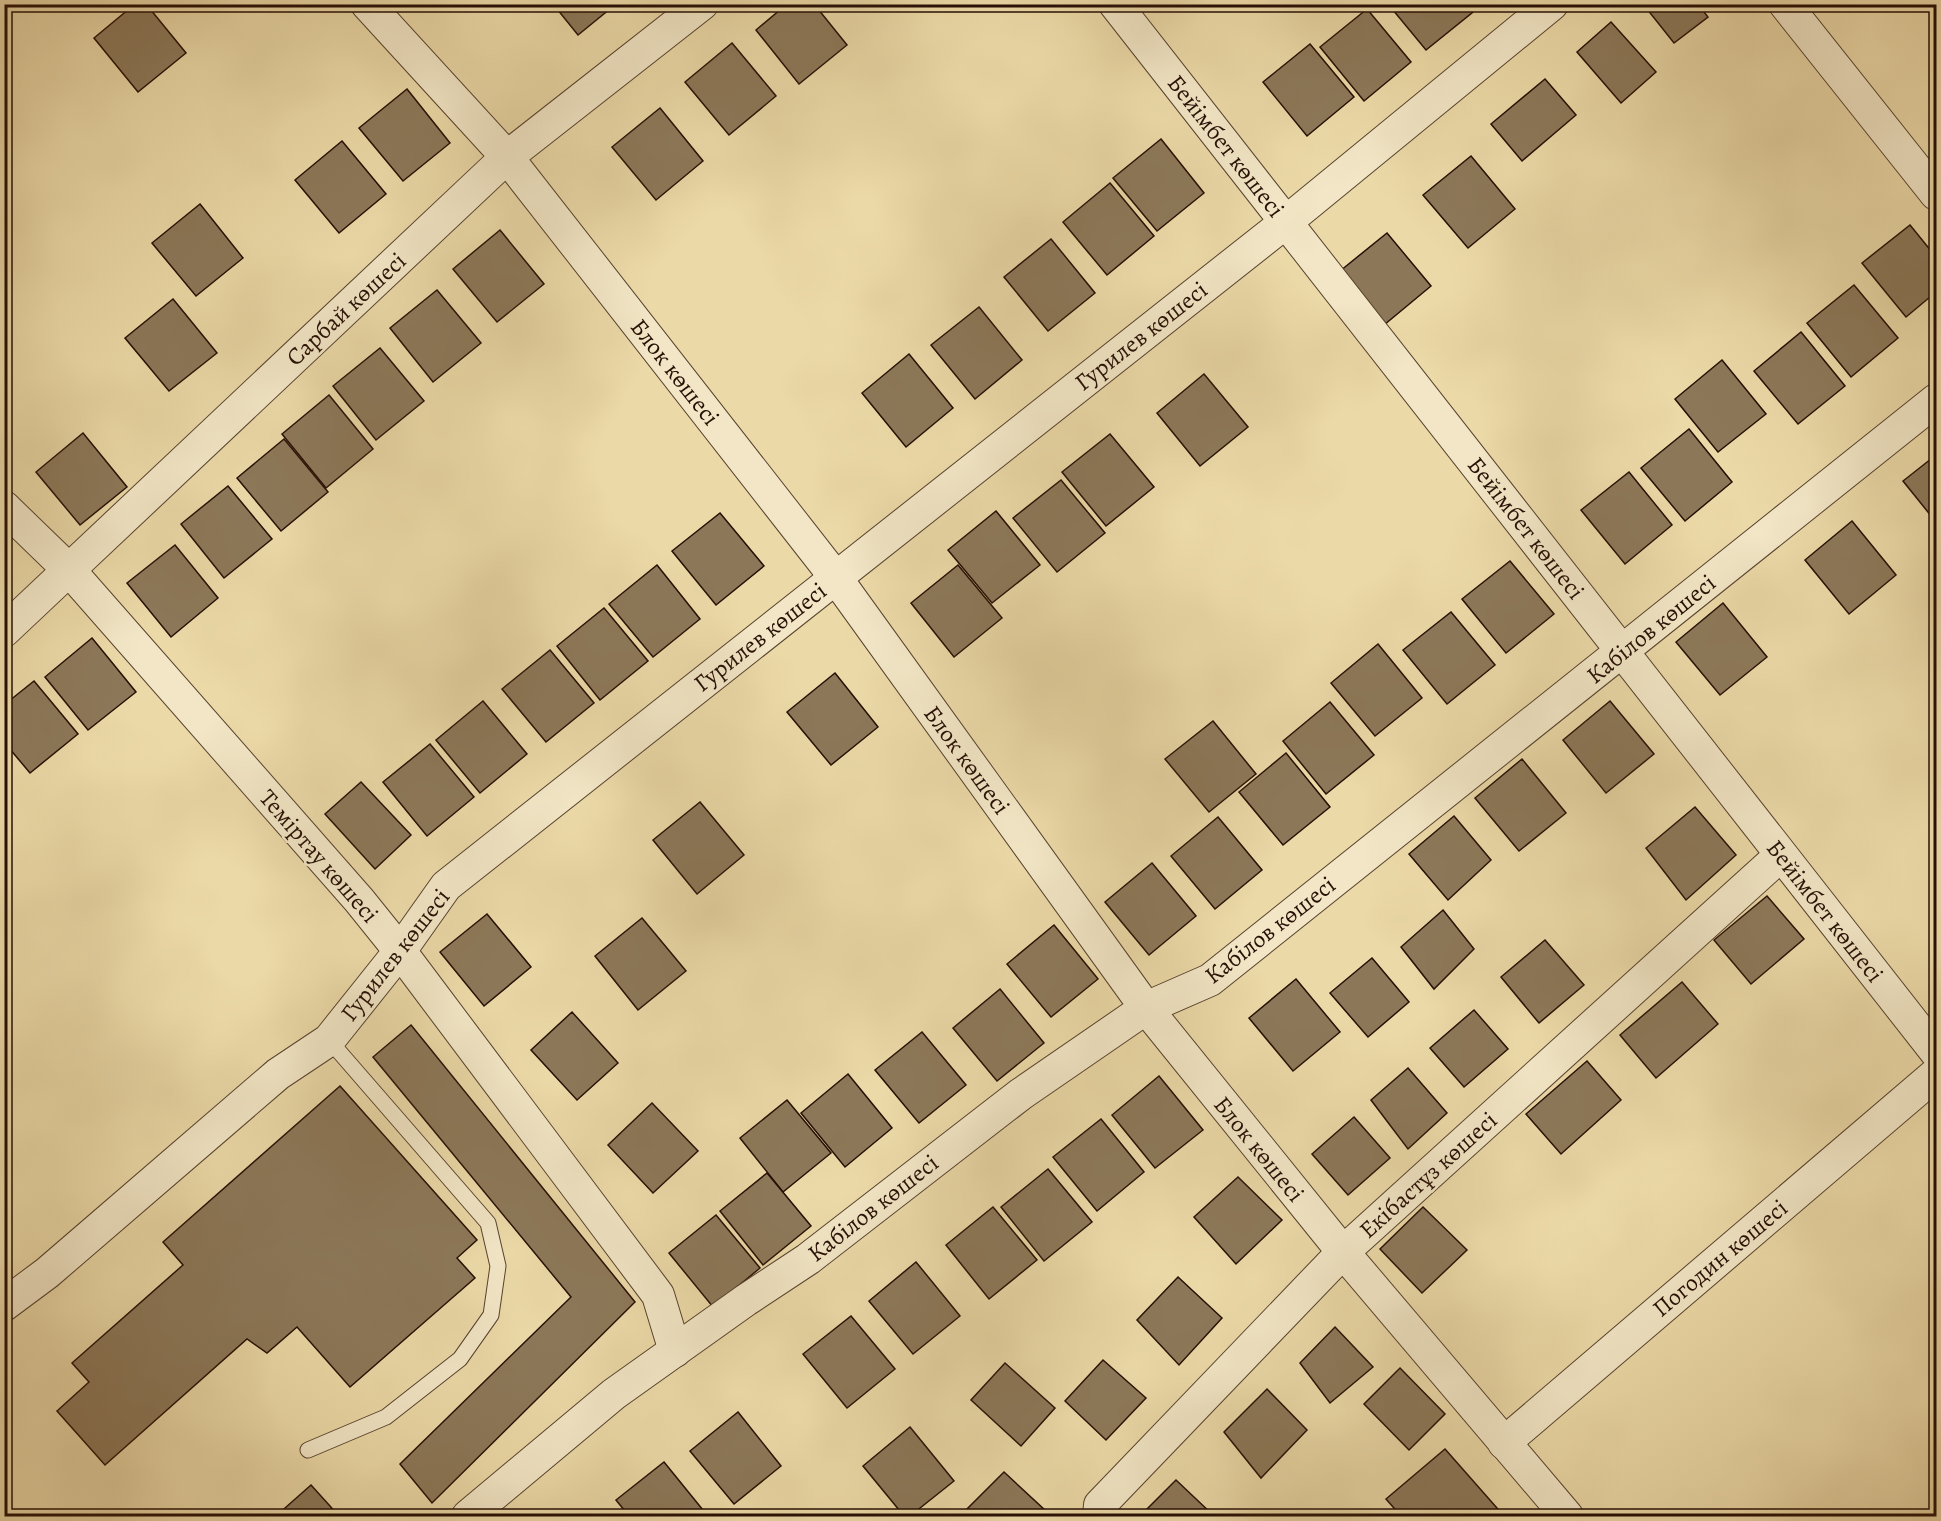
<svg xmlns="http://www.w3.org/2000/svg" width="1941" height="1521" font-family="Alegreya,serif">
<rect width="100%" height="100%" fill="#ebd9a7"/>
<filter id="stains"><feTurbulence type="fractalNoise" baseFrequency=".00333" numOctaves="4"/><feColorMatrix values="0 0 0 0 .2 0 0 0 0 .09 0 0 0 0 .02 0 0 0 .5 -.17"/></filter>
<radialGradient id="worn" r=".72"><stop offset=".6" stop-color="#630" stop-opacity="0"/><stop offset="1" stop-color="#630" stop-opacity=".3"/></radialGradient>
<g fill="#8c7859" stroke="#260f05" stroke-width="1.5">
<polygon points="135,4 146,4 186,53 138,92 94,38"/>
<polygon points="553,4 616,4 578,35"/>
<polygon points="787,4 814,4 847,45 799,84 756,30"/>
<polygon points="1388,4 1467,4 1473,12 1426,50"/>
<polygon points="1643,4 1698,4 1708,17 1674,43"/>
<polygon points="1367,9 1411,62 1364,101 1320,47"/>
<polygon points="1611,22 1656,72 1621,103 1577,52"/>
<polygon points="732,43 776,96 729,135 685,82"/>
<polygon points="1310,44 1354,97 1307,136 1263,82"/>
<polygon points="1545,79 1576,115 1522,161 1491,124"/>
<polygon points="407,89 450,143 403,181 359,128"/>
<polygon points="660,108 703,161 656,200 612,147"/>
<polygon points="1161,139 1204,193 1157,231 1113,178"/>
<polygon points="342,141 386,194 339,233 295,180"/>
<polygon points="1471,156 1515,209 1468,248 1423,195"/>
<polygon points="1110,183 1154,236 1107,275 1063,222"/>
<polygon points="200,204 243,258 196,296 152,243"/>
<polygon points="1910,225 1936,257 1936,292 1906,317 1862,263"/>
<polygon points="500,230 544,284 497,322 453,269"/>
<polygon points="1387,233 1431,286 1384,325 1340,271"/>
<polygon points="1051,239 1095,293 1048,331 1004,277"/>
<polygon points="1854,285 1898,338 1851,377 1807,323"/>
<polygon points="437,290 481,343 433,382 390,328"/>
<polygon points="173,299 217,353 169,391 125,338"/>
<polygon points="979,307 1022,360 975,399 931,345"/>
<polygon points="1801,332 1845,386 1798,424 1754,371"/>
<polygon points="380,348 424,401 376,440 333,386"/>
<polygon points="909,354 953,408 906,447 862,393"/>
<polygon points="1722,360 1766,414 1718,452 1675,399"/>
<polygon points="1204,374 1248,427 1200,466 1157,413"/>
<polygon points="329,395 373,449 326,488 282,434"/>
<polygon points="1689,429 1732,482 1685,521 1641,468"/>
<polygon points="83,433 127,487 80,525 36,472"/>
<polygon points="1110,434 1154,487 1106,526 1062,472"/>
<polygon points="284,439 328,492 281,531 237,478"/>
<polygon points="1936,455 1936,522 1903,481"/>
<polygon points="1629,472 1672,525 1625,564 1581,510"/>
<polygon points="1061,480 1105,533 1057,572 1013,518"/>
<polygon points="228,486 272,539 224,578 181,524"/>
<polygon points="996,511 1040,565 992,603 948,550"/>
<polygon points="720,513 764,566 716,605 672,551"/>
<polygon points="1852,521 1896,575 1849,614 1805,560"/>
<polygon points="175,545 218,598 171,637 127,583"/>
<polygon points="1510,561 1554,614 1506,653 1462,599"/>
<polygon points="657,565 700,619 653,657 609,604"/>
<polygon points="958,565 1002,618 954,657 911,603"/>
<polygon points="1723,603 1767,657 1720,695 1676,642"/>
<polygon points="604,608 648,661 600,700 557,646"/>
<polygon points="1451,612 1495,665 1447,704 1403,650"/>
<polygon points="92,638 136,692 88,730 45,677"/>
<polygon points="1378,644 1422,698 1375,736 1331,683"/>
<polygon points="550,650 594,703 546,742 502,689"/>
<polygon points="835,673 878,727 831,765 787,712"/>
<polygon points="34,681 78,734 30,773 4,742 4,705"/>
<polygon points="483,701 527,754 480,793 436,740"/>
<polygon points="1610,701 1654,754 1606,793 1563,740"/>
<polygon points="1330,702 1374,755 1326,794 1283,741"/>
<polygon points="1213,721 1256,774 1209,812 1165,759"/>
<polygon points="430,744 474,797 427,836 383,782"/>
<polygon points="1286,753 1330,807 1283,845 1239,792"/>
<polygon points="1522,759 1566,813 1519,851 1475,798"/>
<polygon points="361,782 411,835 375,869 325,814"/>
<polygon points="700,802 744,855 697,894 653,840"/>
<polygon points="1695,807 1736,855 1686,900 1646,848"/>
<polygon points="1454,816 1491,860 1448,900 1409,854"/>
<polygon points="1218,817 1262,870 1215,909 1171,856"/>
<polygon points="1152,863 1196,916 1149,955 1105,902"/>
<polygon points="1767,896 1804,939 1751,984 1714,940"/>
<polygon points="1443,910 1474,949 1434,989 1401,947"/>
<polygon points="487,914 531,967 484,1006 440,952"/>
<polygon points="642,918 686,971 638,1010 595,956"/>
<polygon points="1054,925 1098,979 1051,1017 1007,964"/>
<polygon points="1545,940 1584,985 1539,1023 1501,977"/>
<polygon points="1372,958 1409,1002 1368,1037 1330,993"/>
<polygon points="1296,979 1340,1032 1293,1071 1249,1018"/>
<polygon points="1682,982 1718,1024 1656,1078 1620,1035"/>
<polygon points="1000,989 1044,1043 997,1081 953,1028"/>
<polygon points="1474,1010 1508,1049 1464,1087 1430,1048"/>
<polygon points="572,1012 618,1063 577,1100 531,1050"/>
<polygon points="411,1025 635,1302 432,1503 400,1464 571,1297 373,1057"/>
<polygon points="922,1032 966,1085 919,1123 875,1070"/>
<polygon points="1587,1061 1621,1100 1561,1154 1526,1114"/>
<polygon points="1408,1068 1447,1113 1408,1149 1371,1100"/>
<polygon points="848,1074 892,1128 845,1167 801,1113"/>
<polygon points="1159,1076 1203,1130 1155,1168 1112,1115"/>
<polygon points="340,1086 477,1240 457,1258 475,1278 350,1387 297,1327 267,1353 247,1339 105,1465 57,1411 89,1382 72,1363 183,1265 163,1242"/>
<polygon points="787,1100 831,1153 783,1192 740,1138"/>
<polygon points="652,1103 698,1151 653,1193 608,1145"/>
<polygon points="1354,1117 1390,1158 1348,1195 1312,1154"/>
<polygon points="1101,1119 1144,1172 1097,1211 1053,1157"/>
<polygon points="1048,1169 1092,1222 1044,1261 1001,1207"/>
<polygon points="767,1173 811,1226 763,1265 720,1211"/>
<polygon points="1238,1177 1282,1220 1236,1264 1194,1217"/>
<polygon points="993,1207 1037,1260 989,1299 946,1245"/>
<polygon points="1423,1207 1467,1250 1422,1293 1380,1249"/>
<polygon points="716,1215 760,1268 713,1307 669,1253"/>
<polygon points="916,1262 960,1316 913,1354 869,1301"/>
<polygon points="1178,1277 1222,1318 1179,1365 1137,1320"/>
<polygon points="851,1316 895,1369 847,1408 803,1354"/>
<polygon points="1335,1327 1373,1367 1330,1403 1300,1363"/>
<polygon points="1103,1360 1146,1398 1106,1440 1065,1401"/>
<polygon points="1005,1363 1055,1408 1021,1446 971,1400"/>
<polygon points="1400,1368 1445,1414 1409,1450 1364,1404"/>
<polygon points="1267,1389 1307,1430 1261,1478 1224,1432"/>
<polygon points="738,1412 781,1466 734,1504 690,1451"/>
<polygon points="910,1427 954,1481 910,1516 904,1516 863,1466"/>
<polygon points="1445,1449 1504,1516 1401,1516 1386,1499"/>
<polygon points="664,1462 707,1515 706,1516 629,1516 616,1500"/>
<polygon points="1004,1472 1047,1512 1041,1516 971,1516 965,1511"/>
<polygon points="1176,1480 1214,1516 1140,1516"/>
<polygon points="311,1485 339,1516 276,1516"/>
</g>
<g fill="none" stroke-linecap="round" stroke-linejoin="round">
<defs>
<polyline id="service" points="308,1450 386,1417 460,1359 491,1315 498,1266 488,1223 329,1040"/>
<g id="minor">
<polyline points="367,4 507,157 836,578 1146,1008 1343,1252 1567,1516"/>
<polyline points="1115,4 1936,1052"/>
<polyline points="1785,4 1936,194"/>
<polyline points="4,507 70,571 359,900 400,951 658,1295 675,1351"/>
<polyline points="4,631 507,157 702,4"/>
<polyline points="4,1305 47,1273 278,1074 329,1040 400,951 446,886 1286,222 1552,4"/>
<polyline points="1504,1443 1936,1074"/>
<polyline points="468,1516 614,1394 746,1300 808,1259 1021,1094 1146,1008 1210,980 1936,400"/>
<polyline points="1099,1516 1100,1505 1343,1252 1781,855"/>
</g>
</defs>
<use href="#service" stroke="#57422e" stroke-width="17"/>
<use href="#minor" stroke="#57422e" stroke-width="34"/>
<use href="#service" stroke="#f2e6c6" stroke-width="15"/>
<use href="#minor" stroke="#f2e6c6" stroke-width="32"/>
</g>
<g text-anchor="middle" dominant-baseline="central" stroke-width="5" stroke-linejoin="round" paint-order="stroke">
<g font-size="24" fill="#260f05" stroke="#f2e6c6">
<text transform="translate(1226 146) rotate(52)">Бейімбет көшесі</text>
<text transform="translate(346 309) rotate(-43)">Сарбай көшесі</text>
<text transform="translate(1141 336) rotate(-38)">Гурилев көшесі</text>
<text transform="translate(675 372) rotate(52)">Блок көшесі</text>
<text transform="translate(1526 528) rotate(52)">Бейімбет көшесі</text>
<text transform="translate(1651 629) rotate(-39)">Кабілов көшесі</text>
<text transform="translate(760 637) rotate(-38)">Гурилев көшесі</text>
<text transform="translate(967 760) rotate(54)">Блок көшесі</text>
<text transform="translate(319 856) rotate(49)">Теміртау көшесі</text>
<text transform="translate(1825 911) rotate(52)">Бейімбет көшесі</text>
<text transform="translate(1270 930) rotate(-38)">Кабілов көшесі</text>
<text transform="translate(395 955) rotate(-52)">Гурилев көшесі</text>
<text transform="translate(1259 1149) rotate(51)">Блок көшесі</text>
<text transform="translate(1428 1175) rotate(-42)">Екібастұз көшесі</text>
<text transform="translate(873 1208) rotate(-38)">Кабілов көшесі</text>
<text transform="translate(1720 1258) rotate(-40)">Погодин көшесі</text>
</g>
</g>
<rect width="1941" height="1521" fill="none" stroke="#ebd9a7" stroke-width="24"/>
<rect x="6" y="6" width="1929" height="1509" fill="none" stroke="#260f05" stroke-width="3"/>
<rect x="12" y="12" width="1917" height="1497" fill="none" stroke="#260f05" stroke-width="1.5"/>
<rect width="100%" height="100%" filter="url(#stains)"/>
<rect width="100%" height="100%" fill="url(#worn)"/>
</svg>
